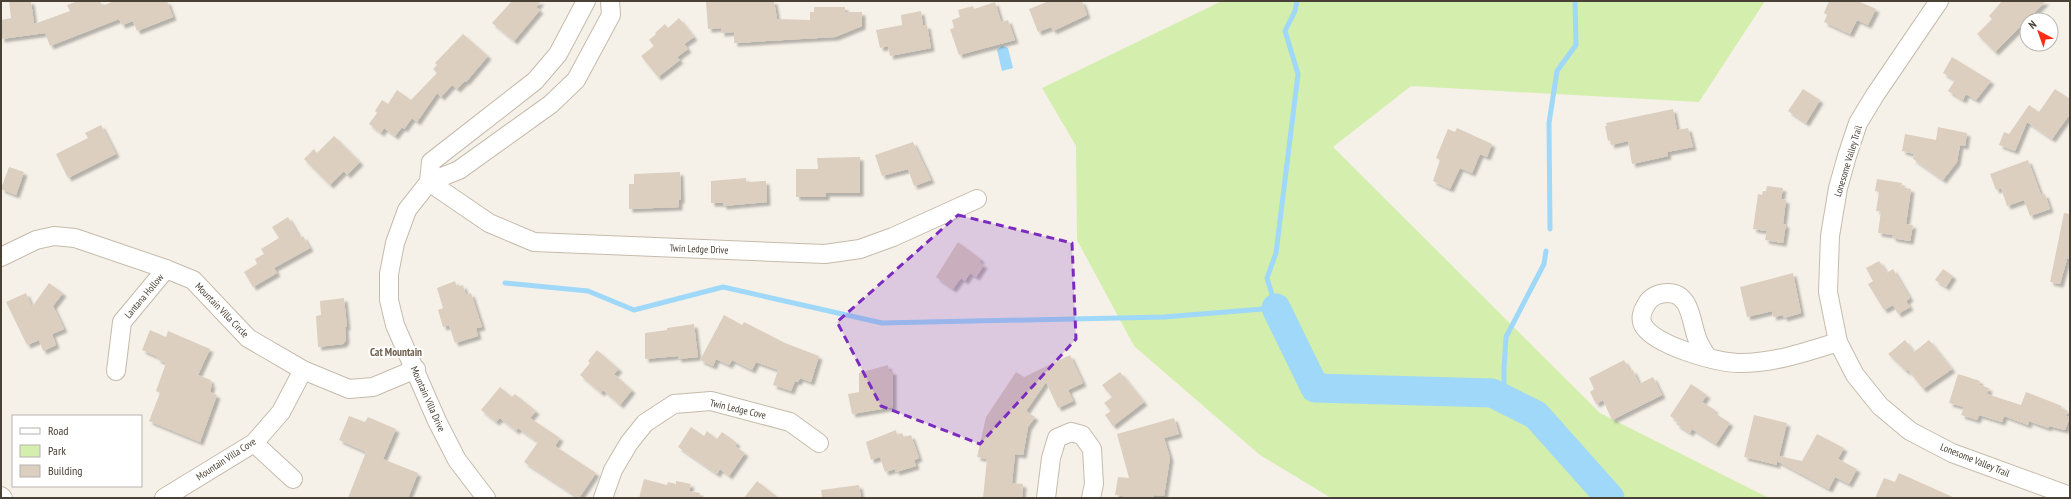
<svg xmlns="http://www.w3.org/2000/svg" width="2071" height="499" font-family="'PT Sans Narrow',sans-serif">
<defs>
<filter id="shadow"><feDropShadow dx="3.5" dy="3.5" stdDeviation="1" flood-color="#0004"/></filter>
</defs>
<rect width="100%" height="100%" fill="#f6f1e8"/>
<polygon fill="#d4eead" points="1222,1 1765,1 1699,102 1411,86 1333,147 1600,413 1769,498 1331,498 1260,455 1134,346 1077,240 1076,146 1042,88"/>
<polygon fill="#9fd8f8" points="1002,46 1008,48 1013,68 1002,71 997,50"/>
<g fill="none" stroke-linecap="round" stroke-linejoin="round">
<g stroke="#9fd8f8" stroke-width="5">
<polyline points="1550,229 1549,123 1557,71 1576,45 1575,1"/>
<polyline points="505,283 588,291 634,310 723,287 882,323 1164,317 1276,308 1267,278 1276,253 1298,74 1285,31 1295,11 1297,1"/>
<polyline points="1504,399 1504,368 1506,337 1544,264 1546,251"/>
</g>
<polyline stroke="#9fd8f8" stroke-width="29" points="1276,308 1315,388 1492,393 1536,415 1610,498"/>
</g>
<g fill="#dccfbf" filter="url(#shadow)">
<polygon points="9,1 31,1 34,24 70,11 67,5 78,1 100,1 102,6 114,1 167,1 173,17 137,31 133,21 122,25 119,19 50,46 45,33 1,39 1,20 11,18"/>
<polygon points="512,1 541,1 536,7 540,10 514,41 492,23"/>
<polygon points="726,1 774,1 777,19 810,20 810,12 814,12 814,7 845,7 845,12 862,12 862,26 835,37 734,43 734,32 721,33 721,28 708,29 706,2"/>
<polygon points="1049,1 1082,1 1087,15 1053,31 1051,27 1038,32 1029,9"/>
<polygon points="1829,1 1858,1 1876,9 1868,25 1857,20 1850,34 1824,22 1827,15 1824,13"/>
<polygon points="2002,1 2046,1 1995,52 1977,34 1992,19 1989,16"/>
<polygon points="995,2 1001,22 1008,20 1015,40 959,55 950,29 954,28 952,20 960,17 958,10 973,6 974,9"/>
<polygon points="921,11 923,26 927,25 931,48 890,56 888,46 880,48 876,30 902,25 901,15"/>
<polygon points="679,18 694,37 684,44 688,49 677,57 680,60 658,77 641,56 654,46 649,40 656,34 655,33 665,24 668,28"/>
<polygon points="463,34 488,56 466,82 465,81 457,89 452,85 441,97 437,93 417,122 412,118 404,129 402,127 395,136 384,128 381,133 369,124 377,113 375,111 382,100 388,104 397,90 411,100 437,73 433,69 437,65 435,63"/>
<polygon points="1952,57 1991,81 1976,100 1966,94 1963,100 1948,91 1955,80 1943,73"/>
<polygon points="1803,89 1820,100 1806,123 1788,111"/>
<polygon points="2055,89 2070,99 2070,114 2052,139 2027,122 2015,151 1999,145 2004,132 2009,134 2029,105 2039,112"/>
<polygon points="1673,109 1677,130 1688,128 1693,147 1667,152 1668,156 1632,164 1628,141 1611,145 1610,140 1608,141 1605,126 1607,126 1606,123"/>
<polygon points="101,125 116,154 68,178 56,154 88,138 85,133"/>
<polygon points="1938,127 1967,133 1965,146 1960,145 1957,162 1943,180 1913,159 1914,154 1902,151 1905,134 1936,140"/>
<polygon points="1457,128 1492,144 1487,157 1480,154 1472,173 1460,168 1450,189 1433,181 1440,160 1436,158 1448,129 1455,132"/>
<polygon points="334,136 360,162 347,175 344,171 330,185 304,159 314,149 317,153"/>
<polygon points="913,142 931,180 914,186 908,169 882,176 875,155"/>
<polygon points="860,157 860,193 826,193 826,197 796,197 796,169 818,169 817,158"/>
<polygon points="2028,160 2041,195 2045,194 2050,209 2030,216 2024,200 2007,206 2001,188 1996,190 1990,174"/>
<polygon points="9,167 24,172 16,195 1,189"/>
<polygon points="680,172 681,200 679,200 679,207 629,209 629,184 634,184 634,174"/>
<polygon points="746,178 746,182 766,181 767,202 723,206 723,203 711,203 711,181"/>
<polygon points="1877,179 1902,183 1901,187 1911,189 1906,224 1913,225 1910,241 1892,238 1893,235 1878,233 1881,211 1876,211 1879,192 1875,191"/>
<polygon points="1767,186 1783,188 1781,199 1786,200 1783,224 1786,224 1783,243 1765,240 1767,231 1753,229 1758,194 1762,195 1763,191 1766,191"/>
<polygon points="2064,213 2070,214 2070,259 2067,259 2060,284 2050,282"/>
<polygon points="288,217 300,238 303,236 310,248 274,268 277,273 253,287 244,272 257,264 255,259 264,254 261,249 279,238 272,227"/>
<polygon points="958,242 981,259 979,262 984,265 976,277 970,273 965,281 961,278 953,289 936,277"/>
<polygon points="1879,261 1887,273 1893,269 1910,298 1906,301 1910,307 1898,314 1893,305 1884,310 1868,284 1873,281 1866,268"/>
<polygon points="1943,269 1953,276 1946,287 1935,280"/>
<polygon points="1793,273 1801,313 1784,318 1783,315 1773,317 1772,311 1747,317 1740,287"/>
<polygon points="455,281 457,287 463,285 466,295 471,293 482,327 476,328 478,336 455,343 449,325 443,327 438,310 443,308 437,288"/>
<polygon points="49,283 63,293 53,306 64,329 52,334 56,345 43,351 39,340 27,345 6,302 26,293 32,307"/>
<polygon points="344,298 347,327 345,327 346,340 343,344 318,347 316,316 321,315 320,301"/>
<polygon points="724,315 742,325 744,322 785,343 819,356 811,382 800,378 798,382 795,381 791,391 773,385 778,370 756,362 752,370 732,360 729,365 716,359 713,366 700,360"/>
<polygon points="694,324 698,357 678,359 678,356 645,359 645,333 667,330 667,328"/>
<polygon points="150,330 166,337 168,331 210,349 198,375 211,380 210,383 212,384 210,392 217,395 200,442 149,421 160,393 156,391 166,363 157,359 158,357 142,350"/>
<polygon points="1905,340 1914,352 1929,340 1952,369 1923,389 1909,371 1906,371 1888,354"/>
<polygon points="597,350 619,369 614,374 632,390 620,405 603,390 601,393 580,375 590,363 588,361"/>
<polygon points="1070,355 1083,383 1068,390 1073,401 1058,408 1046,382 1026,411 1035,417 1028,427 1023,455 1015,454 1012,483 1023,484 1022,498 983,498 987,459 977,457 986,417 1016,372 1024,377"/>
<polygon points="1624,360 1630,371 1633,370 1639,384 1653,377 1662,395 1612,420 1603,400 1596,404 1590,392 1594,389 1589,378"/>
<polygon points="888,365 889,371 893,371 893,407 852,414 848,394 859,392 859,373"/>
<polygon points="1120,372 1144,402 1113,426 1105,415 1111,411 1104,403 1112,397 1102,385"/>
<polygon points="1958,374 1980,381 1979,385 1989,388 1987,394 2021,405 2026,392 2062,406 2061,408 2068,411 2066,416 2070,417 2065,430 2049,426 2048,428 2029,421 2028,425 2004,416 2002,422 1979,415 1977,420 1961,415 1964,407 1949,403"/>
<polygon points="1691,384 1707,395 1702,402 1715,410 1713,412 1730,423 1716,444 1692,429 1690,433 1676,424 1678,421 1670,416"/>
<polygon points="500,387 512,397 515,394 536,411 530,418 560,438 555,446 596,473 579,498 524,462 538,442 518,428 516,431 500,418 496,422 481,410"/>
<polygon points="1754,415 1787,423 1779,456 1802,461 1817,434 1844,448 1838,459 1857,469 1849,484 1835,477 1829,489 1777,461 1777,465 1744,457"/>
<polygon points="349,416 365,422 368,417 396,429 383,459 418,473 408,498 348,498 366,452 339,440"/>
<polygon points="1174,418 1179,434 1164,438 1170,458 1164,496 1154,495 1154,498 1136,498 1115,495 1118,477 1129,478 1117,434"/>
<polygon points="691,427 704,436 707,431 717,439 722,432 737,443 735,446 745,453 729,476 720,469 717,474 678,447"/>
<polygon points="896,430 897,435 902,433 904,437 911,435 919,458 914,460 916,466 896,472 895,469 885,472 880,457 871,460 866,442"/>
<polygon points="1899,473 1955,498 1875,498 1884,478 1895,482"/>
<polygon points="644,479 667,485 668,482 676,484 676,481 691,484 689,491 700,493 699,498 639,498"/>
<polygon points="757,481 779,498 744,498"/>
<polygon points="859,485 861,498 822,498 821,490"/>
</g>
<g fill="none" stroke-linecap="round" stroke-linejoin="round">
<defs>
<g id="minor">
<polyline points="1939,1 1875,95 1858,123 1847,156 1838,188 1830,236 1828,292 1838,342 1855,375 1880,406 1910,431 1952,453 2070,496"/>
<polyline points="429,182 489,223 534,242 825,254 860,249 893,237 977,199"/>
<polyline points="429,182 459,170 551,104 576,80 611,15 610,1"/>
<polyline points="1,257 36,240 54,236 75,238 166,269 193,280 248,338 303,370 349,389 373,387 416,369"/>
<path d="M1707 357C1704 351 1699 345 1697 338 1691 323 1691 293 1668 293 1659 293 1650 297 1646 305 1642 311 1640 319 1643 325 1655 346 1718 363 1740 363 1774 363 1806 352 1838 342"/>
<polyline points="116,371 122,322 166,269"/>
<polyline points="254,443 293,479"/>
<polyline points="1,496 3,498"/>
<polyline points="164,498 254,443 281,412 303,370"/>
<polyline points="486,498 457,460 437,421 395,325 389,300 389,274 395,243 407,210 429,182 431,162 535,81 558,54 586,1"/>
<polyline points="603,498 613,470 629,443 645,423 674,404 711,401 790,422 819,443"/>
<polyline points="1046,498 1051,458 1057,438 1071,432 1082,435 1092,449 1094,484 1091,498"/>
</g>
</defs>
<use href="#minor" stroke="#c5bbac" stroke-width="20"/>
<use href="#minor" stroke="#fff" stroke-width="18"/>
</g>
<path fill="#7b2cbf" fill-opacity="0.2" stroke="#7b2cbf" stroke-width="3" stroke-dasharray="8 5" stroke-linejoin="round" d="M958 215 1072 243 1076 339 980 444 881 406 837 322Z"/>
<g text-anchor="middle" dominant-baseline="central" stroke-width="4" stroke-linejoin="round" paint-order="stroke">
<g font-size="10" fill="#4a4136" stroke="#fff">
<text transform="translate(1848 161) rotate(-73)">Lonesome Valley Trail</text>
<text transform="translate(699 249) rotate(2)">Twin Ledge Drive</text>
<text transform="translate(144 296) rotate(-50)">Lantana Hollow</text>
<text transform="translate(222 310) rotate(46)">Mountain Villa Circle</text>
<text transform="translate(428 399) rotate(66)">Mountain Villa Drive</text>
<text transform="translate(738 409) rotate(13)">Twin Ledge Cove</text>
<text transform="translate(226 459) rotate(-33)">Mountain Villa Cove</text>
<text transform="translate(1975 460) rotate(22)">Lonesome Valley Trail</text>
</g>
<g font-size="11" font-weight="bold" fill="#6e5e4c" stroke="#fff">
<text x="396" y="352">Cat Mountain</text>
</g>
</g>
<rect width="2071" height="499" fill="none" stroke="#4a4136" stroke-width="4"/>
<rect x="12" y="415" width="130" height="72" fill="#ffffff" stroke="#b7b3af"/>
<rect x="20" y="428" width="20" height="6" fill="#ffffff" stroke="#b7b3af"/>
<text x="48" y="435" font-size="12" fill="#4a4136">Road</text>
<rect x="20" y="445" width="20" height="12" fill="#d4eead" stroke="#b7b3af"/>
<text x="48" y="455" font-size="12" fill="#4a4136">Park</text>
<rect x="20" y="465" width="20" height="12" fill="#dccfbf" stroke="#b7b3af"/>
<text x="48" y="475" font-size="12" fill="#4a4136">Building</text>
<g transform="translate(2039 32) rotate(319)"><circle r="19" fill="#ffffff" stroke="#b7b3af"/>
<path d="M0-3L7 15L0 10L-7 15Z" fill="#ff2c16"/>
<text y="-6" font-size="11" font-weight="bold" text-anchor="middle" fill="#4a4136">N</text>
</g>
</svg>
